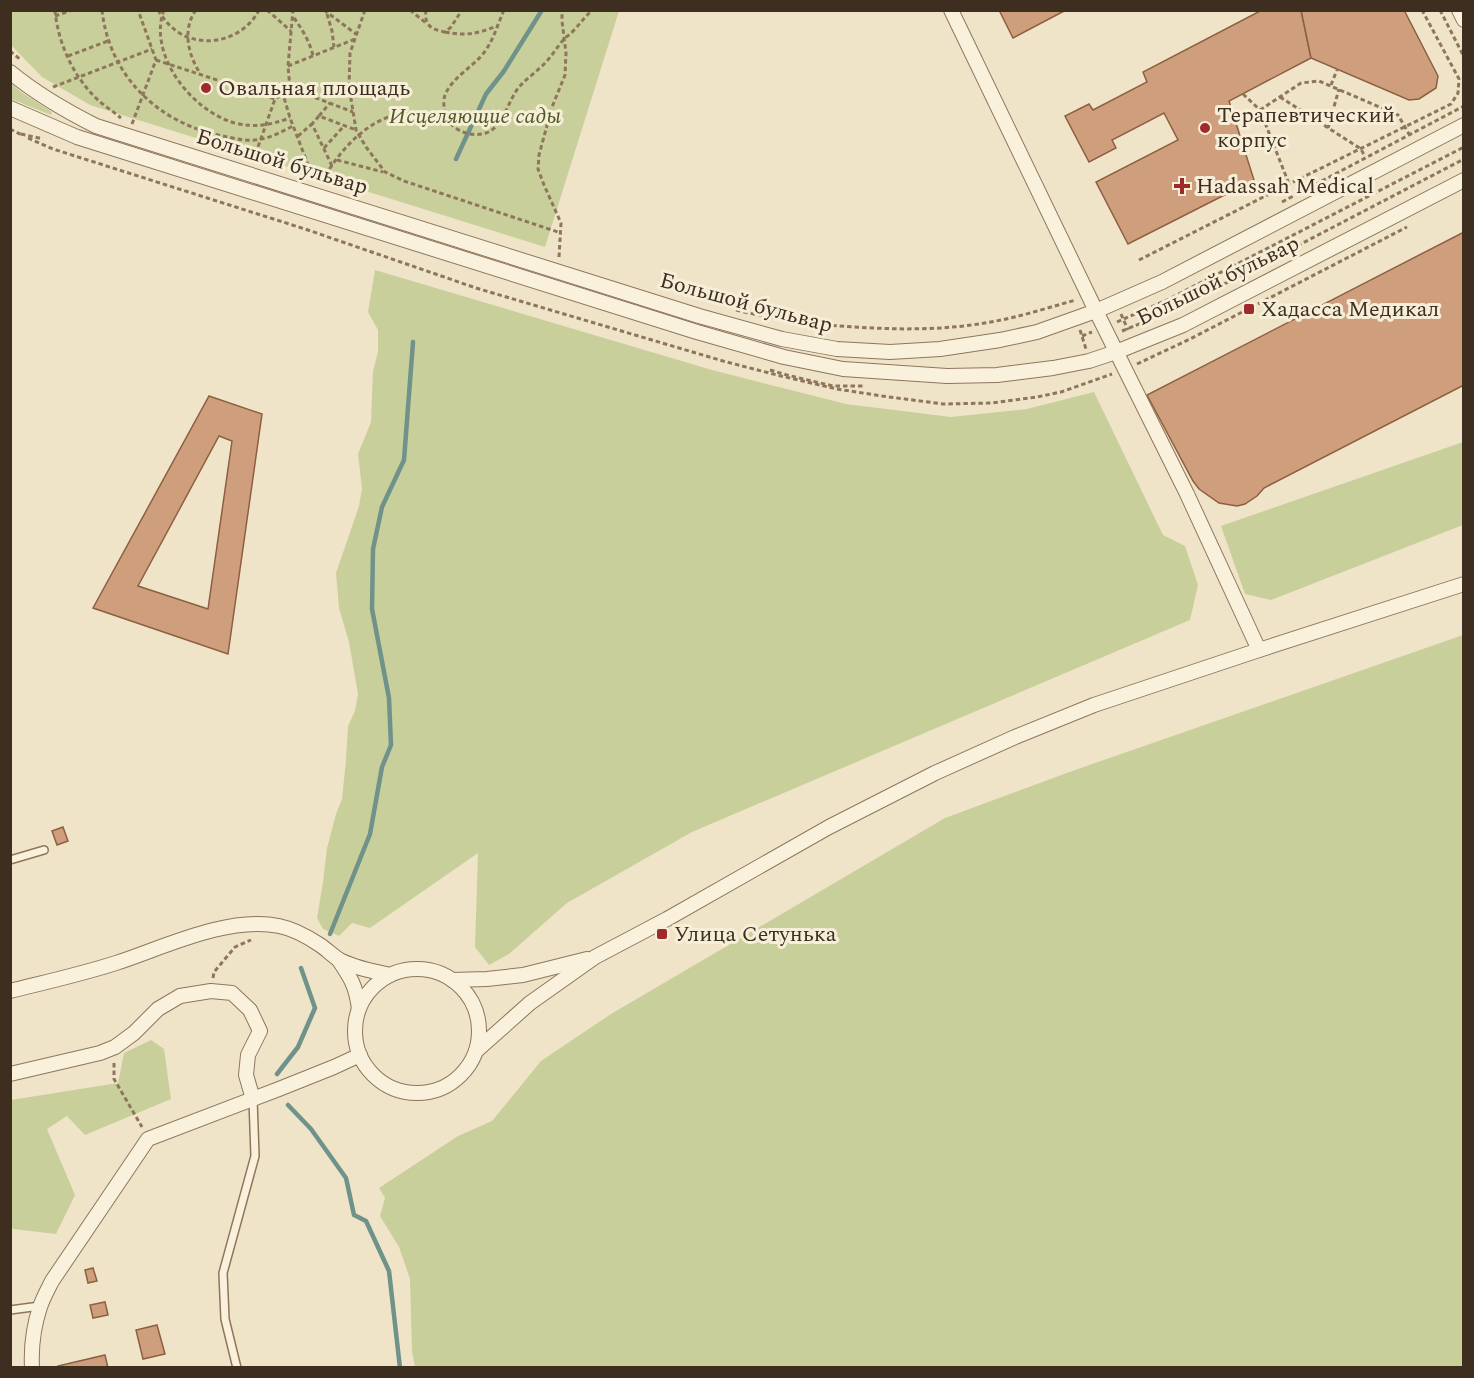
<svg xmlns="http://www.w3.org/2000/svg" width="1474" height="1378" font-family="Spectral,serif">
<rect width="100%" height="100%" fill="#f0e4c8"/>
<g fill="#c9cf9b">
<polygon points="11,10 619,10 619,11 545,247 90,105 42,77 11,45"/>
<polygon points="10,83 21,92 52,112 51,115 11,99"/>
<polygon points="375,270 712,370 846,404 951,417 1027,409 1094,392 1163,535 1185,546 1198,585 1190,620 692,832 567,903 509,954 489,965 475,947 478,853 370,928 352,923 339,936 323,929 317,918 323,882 327,848 336,814 342,799 346,760 348,726 355,711 358,694 349,642 339,608 336,573 359,506 362,489 358,454 371,422 373,371 378,352 378,330 368,312"/>
<polygon points="1463,442 1463,525 1271,600 1245,594 1221,526"/>
<polygon points="1463,635 1463,1367 415,1367 412,1351 410,1279 399,1247 380,1216 385,1198 379,1188 458,1136 492,1121 541,1061 611,1014 945,818 1075,770"/>
<polygon points="151,1040 164,1049 171,1099 85,1135 67,1116 47,1129 75,1195 56,1234 13,1229 10,1221 11,1100 118,1083 124,1053"/>
</g>
<g fill="none" stroke-linecap="round" stroke-linejoin="round">
<g stroke="#6f938a" stroke-width="4.5">
<polyline points="456,159 486,94 504,71 542,10"/>
<polyline points="330,934 370,834 382,767 391,745 389,698 372,609 373,549 382,507 404,460 413,342"/>
<polyline points="277,1074 298,1047 315,1008 301,968"/>
<polyline points="288,1105 311,1129 346,1178 354,1215 366,1221 389,1271 400,1368"/>
</g>
</g>
<g fill="#cf9f7d" stroke="#8d5f41" stroke-width="1.5" fill-rule="evenodd">
<polygon points="999,10 1066,10 1013,38"/>
<polygon points="1262,10 1301,10 1311,58 1229,101 1254,180 1128,244 1096,182 1178,140 1164,113 1112,140 1116,148 1089,162 1065,116 1089,104 1093,110 1147,82 1143,72"/>
<polygon points="1301,10 1404,10 1438,76 1436,88 1419,99 1409,100 1311,58"/>
<polygon points="1464,232 1464,385 1264,488 1257,496 1245,504 1237,506 1219,503 1199,489 1193,481 1147,395"/>
<path d="M209 396 262 414 228 654 93 608ZM219 436 232 441 208 609 138 586Z"/>
<polygon points="63,827 68,841 57,845 52,831"/>
<polygon points="93,1268 97,1281 88,1283 85,1270"/>
<polygon points="105,1302 108,1315 93,1318 90,1305"/>
<polygon points="157,1325 165,1354 143,1359 136,1330"/>
<polygon points="105,1355 108,1368 59,1368 58,1366"/>
</g>
<g fill="none" stroke-linecap="round" stroke-linejoin="round">
<defs>
<g id="service">
<polyline points="10,860 44,850"/>
<polyline points="10,1310 40,1306"/>
<polyline points="237,1368 225,1319 223,1273 255,1156 253,1099"/>
</g>
<g id="minor">
<polyline points="951,10 1096,311 1187,494 1259,650"/>
<polyline points="1459,10 1464,20"/>
<path d="M10 72C38 95 64 110 96 126L699 316 782 339 837 349 890 352 940 349 1000 340 1037 332 1096 311 1162 282 1464 125"/>
<polyline points="10,108 77,137 697,332 784,357 843,369 947,376 997,375 1053,368 1089,361 1116,352 1183,325 1464,180"/>
<path d="M338 959C351 978 356 986 359 1009"/>
<circle cx="417" cy="1031" r="62"/>
<polyline points="452,980 487,979 523,975 587,959"/>
<path d="M10 991C46 982 82 974 116 963 165 947 227 916 279 926 294 929 308 937 320 945 326 949 332 955 338 959 354 968 373 971 390 975"/>
<polyline points="476,1051 530,1003 595,957 667,919 829,827 935,773 1015,737 1094,705 1259,650 1464,584"/>
<polyline points="10,1074 100,1053 115,1047 134,1033 158,1009 180,996 211,991 232,993 250,1010 260,1031 248,1055 246,1075 253,1099"/>
<path d="M32 1368C31 1348 34 1325 40 1307 43 1298 48 1289 52 1281L148 1139 279 1089 334 1067 360 1055"/>
</g>
</defs>
<use href="#service" stroke="#8d765c" stroke-width="10"/>
<use href="#minor" stroke="#8d765c" stroke-width="16"/>
<g stroke="#8d765c" stroke-width="3" stroke-dasharray="4.5 3" stroke-linecap="butt">
<path d="M55 10C58 44 74 78 99 101 106 107 114 112 121 118"/>
<path d="M102 10C109 76 159 124 223 136 233 138 244 141 255 140 269 139 281 132 293 126"/>
<path d="M158 10C164 20 171 28 181 34 208 49 245 38 259 10"/>
<path d="M164 10C147 55 193 112 235 123 256 128 270 125 290 118"/>
<path d="M196 10C182 29 188 55 200 73"/>
<polyline points="267,10 291,31"/>
<polyline points="324,10 356,34"/>
<polyline points="365,10 350,53 349,86 356,130 366,147 385,172 404,181 561,233"/>
<polyline points="410,10 426,23"/>
<path d="M426 10C424 26 431 29 445 32L451 27 462 10"/>
<path d="M504 10C497 26 493 42 482 55 470 69 452 78 445 95 442 103 445 119 452 125 460 133 474 137 486 133 504 127 508 99 520 86 528 77 539 70 547 61 553 54 558 46 564 39 567 36 571 34 574 30 581 23 585 16 593 10"/>
<polyline points="1440,10 1464,57"/>
<polyline points="327,14 332,31 334,47"/>
<polyline points="55,16 72,10"/>
<path d="M294 18C302 29 310 42 313 56"/>
<path d="M445 32C467 36 476 34 497 26"/>
<polyline points="10,51 21,60"/>
<polyline points="68,56 108,41"/>
<polyline points="156,60 275,99"/>
<polyline points="288,66 355,39"/>
<polyline points="1331,85 1337,70"/>
<polyline points="53,87 152,49"/>
<polyline points="290,88 288,66 293,10"/>
<polyline points="1243,94 1260,110 1289,184"/>
<polyline points="1280,97 1361,149 1365,157"/>
<polyline points="1260,110 1301,83 1319,81 1398,115 1409,134"/>
<polyline points="319,116 330,103"/>
<polyline points="132,124 156,60 138,10"/>
<polyline points="1328,128 1339,89"/>
<polyline points="10,129 22,135"/>
<polyline points="21,134 43,139"/>
<polyline points="298,136 312,124"/>
<polyline points="28,138 53,149 305,229 476,288 723,361 781,376 837,389 882,396 943,404 992,403 1037,397 1061,392 1112,374"/>
<polyline points="324,148 344,126"/>
<polyline points="337,160 383,172"/>
<polyline points="253,161 275,99 283,94"/>
<polyline points="332,166 312,124 319,116 356,130"/>
<polyline points="314,180 290,118 283,94 290,88 353,112"/>
<path d="M322 182C338 151 372 113 410 113 422 113 435 117 447 118"/>
<polyline points="1282,202 1464,106"/>
<polyline points="559,257 561,223 544,185 538,169 539,155 552,107 565,75 566,53 562,21 562,10"/>
<polyline points="1139,260 1289,184 1451,104 1458,93 1459,79 1422,10"/>
<path d="M736 310C781 321 826 326 873 328 914 330 956 329 996 321 1023 316 1050 307 1076 300"/>
<polyline points="1121,314 1128,330"/>
<polyline points="1117,322 1169,299 1464,147"/>
<polyline points="1080,330 1086,349"/>
<polyline points="1122,331 1176,309 1464,159"/>
<polyline points="1082,336 1092,332"/>
<polyline points="1137,364 1190,339 1407,227"/>
<polyline points="770,370 787,375 833,386 863,386"/>
<polyline points="213,978 214,972 235,947 251,940"/>
<polyline points="114,1063 114,1079 142,1127"/>
</g>
<use href="#service" stroke="#faf1dc" stroke-width="7"/>
<use href="#minor" stroke="#faf1dc" stroke-width="14"/>
</g>
<g fill="#9e2a2b" stroke="#f7eed8" stroke-width="2">
<circle cx="206" cy="88" r="6"/>
<circle cx="1205" cy="128" r="6"/>
<path d="M1179 177h6v6h6v6h-6v6h-6v-6h-6v-6h6z"/>
<rect x="1243" y="303" width="12" height="12" rx="3"/>
<rect x="656" y="928" width="12" height="12" rx="3"/>
</g>
<g text-anchor="middle" dominant-baseline="central" stroke-width="6" stroke-linejoin="round" paint-order="stroke">
<g font-size="22" fill="#3d2e20" stroke="#f7eed8" text-anchor="start">
<text x="218" y="88">Овальная площадь</text>
<text x="1217" y="115">Терапевтический<tspan x="1217" dy="25">корпус</tspan></text>
<text x="1196" y="186">Hadassah Medical</text>
<text x="1261" y="309">Хадасса Медикал</text>
<text x="674" y="934">Улица Сетунька</text>
</g>
<g font-size="22" font-style="italic" fill="#4d5a26" stroke="#f7eed8">
<text x="475" y="116">Исцеляющие сады</text>
</g>
<g font-size="22" fill="#3d2e20" stroke="#f7eed8">
<text transform="translate(282 162) rotate(17)">Большой бульвар</text>
<text transform="translate(1218 281) rotate(-26)">Большой бульвар</text>
<text transform="translate(746 303) rotate(15)">Большой бульвар</text>
</g>
</g>
<rect width="1474" height="1378" fill="none" stroke="#3d2e20" stroke-width="24"/>
</svg>
